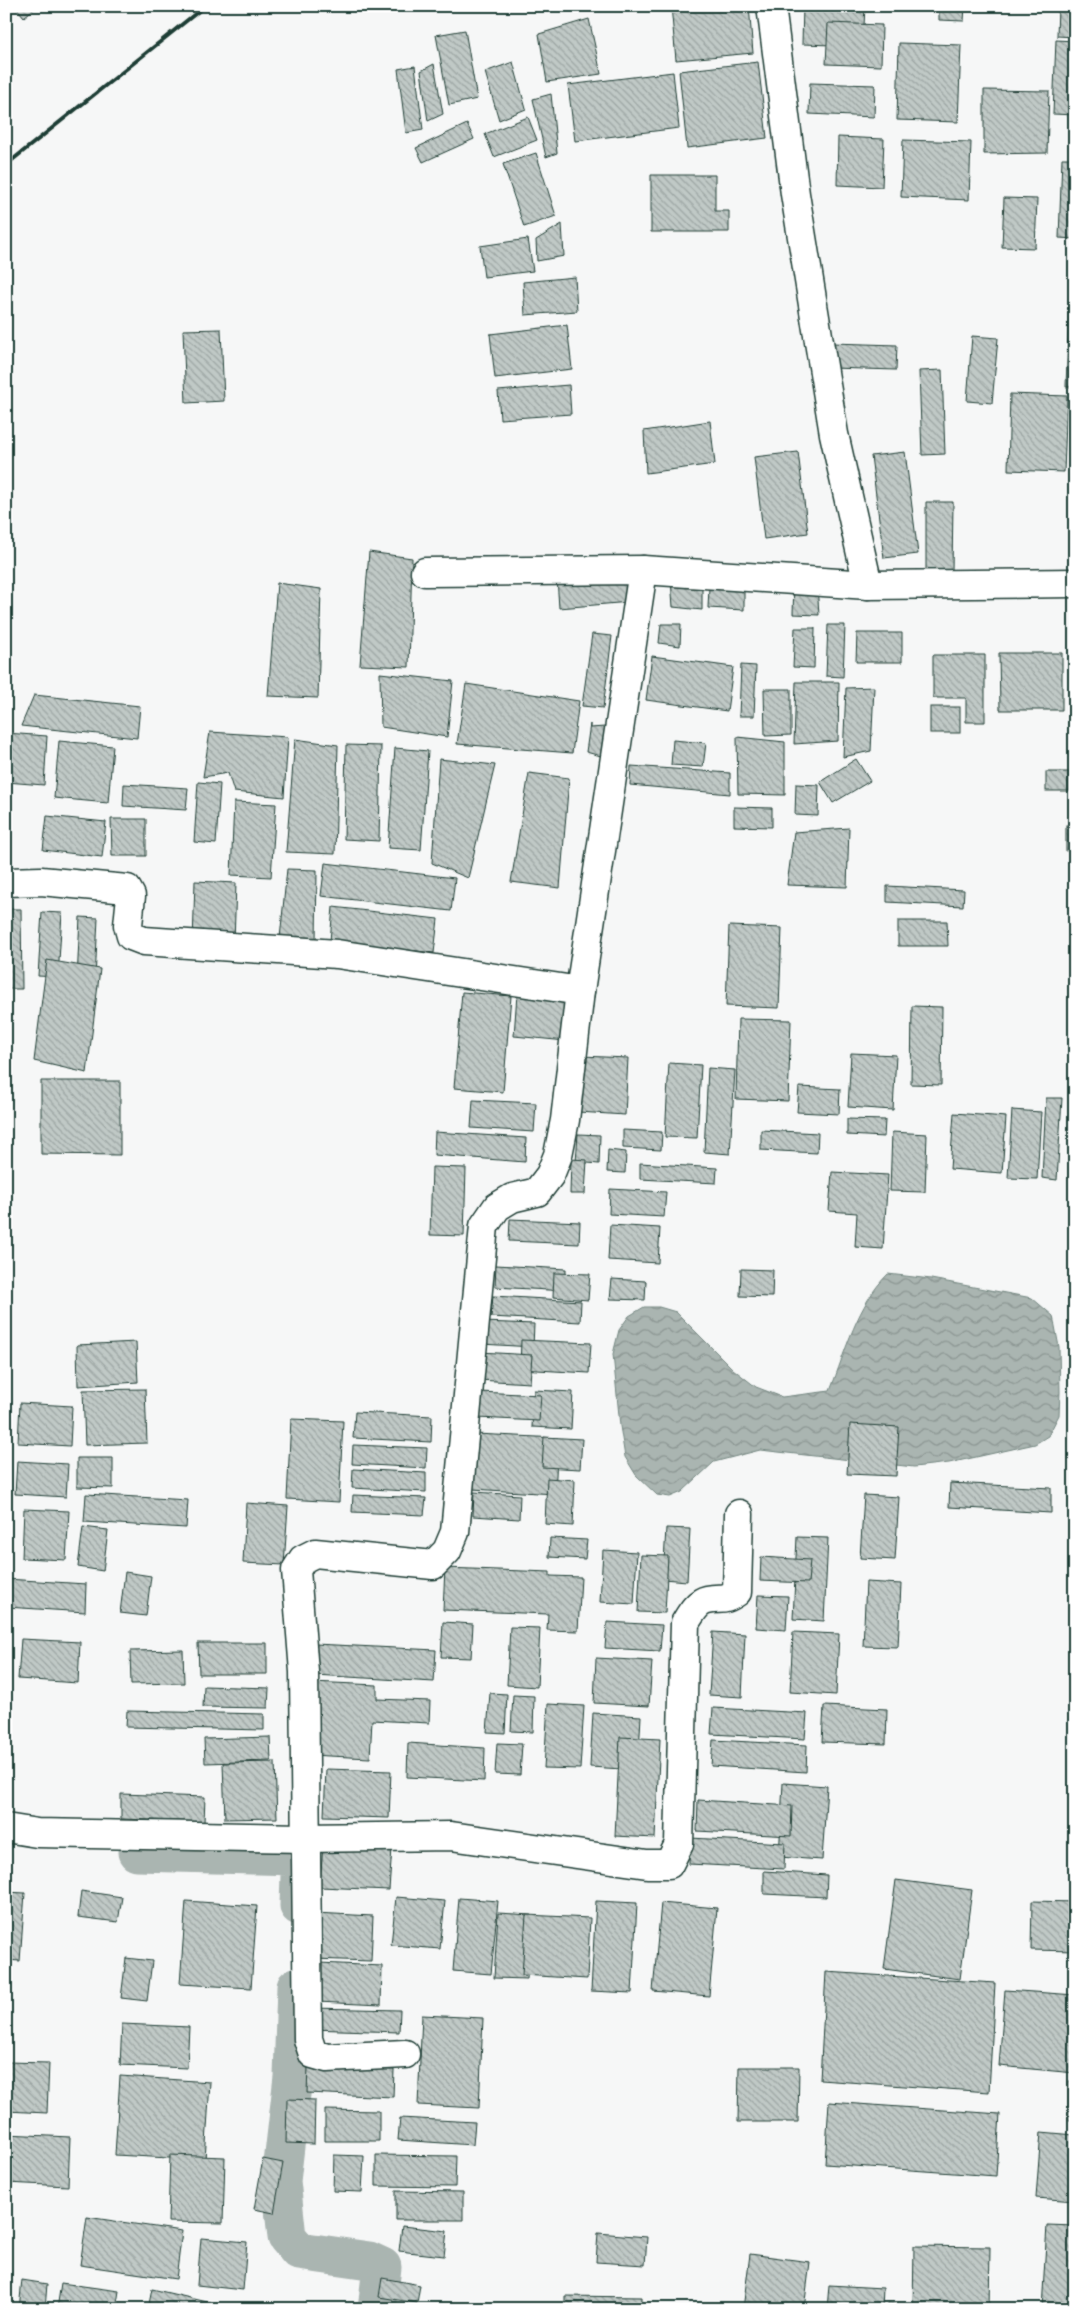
<svg xmlns="http://www.w3.org/2000/svg" width="1081" height="2315" font-family="'Playpen Sans',sans-serif">
<defs>
<pattern id="water-waves" width="16" height="10" patternUnits="userSpaceOnUse" patternTransform="scale(1.25)"><rect width="16" height="10" fill="#aab5b1"/><path d="M0 5q4-4 8 0t8 0" fill="none" stroke="#8a9491"/></pattern>
<pattern id="building-back-hatch" width="6" height="6" patternUnits="userSpaceOnUse" patternTransform="scale(1.25)"><rect width="6" height="6" fill="#c0c9c6"/><path d="M-1 5l2 2M0 0l6 6M5-1l2 2" fill="none" stroke="#9ba4a2"/></pattern>
</defs>
<rect width="100%" height="100%" fill="#f6f7f7"/>
<filter id="ink" filterUnits="userSpaceOnUse"><feTurbulence type="fractalNoise" baseFrequency=".02" numOctaves="2"/><feDisplacementMap in="SourceGraphic" scale="10" xChannelSelector="R" yChannelSelector="G"/><feConvolveMatrix kernelMatrix="1 2 1 2 8 2 1 2 1" color-interpolation-filters="sRGB"/></filter>
<g filter="url(#ink)">
<path fill="url(#water-waves)" stroke="#72857f" d="M888 1274 931 1279 1032 1298 1053 1316 1059 1347 1060 1392 1059 1415 1048 1436 1035 1444 949 1463 914 1467 760 1450 714 1462 682 1492 670 1497 657 1495 636 1475 625 1457 620 1426 613 1354 619 1330 629 1316 644 1307H659L676 1312 733 1369 756 1387 782 1397 830 1391C846 1350 857 1305 888 1274Z"/>
<g fill="none" stroke-linecap="round" stroke-linejoin="round">
<g stroke="#aab5b1" stroke-width="39">
<polyline points="137,1852 297,1856 300,1875 299,1906"/>
<polyline points="296,1987 293,2077 281,2181 287,2237 299,2251 369,2261 382,2267 377,2309"/>
</g>
</g>
<g fill="url(#building-back-hatch)" stroke="#1f3d34">
<polygon points="15,6 35,6 36,7 24,17"/>
<polygon points="671,6 749,6 753,53 676,60"/>
<polygon points="803,6 865,6 863,46 802,44"/>
<polygon points="939,6 965,6 964,21 939,20"/>
<polygon points="1058,6 1075,6 1075,37 1057,36"/>
<polygon points="589,19 601,74 547,82 539,34"/>
<polygon points="828,23 882,25 881,66 826,64"/>
<polygon points="465,30 477,99 449,105 436,35"/>
<polygon points="1056,40 1075,41 1075,115 1053,114"/>
<polygon points="899,43 961,45 958,122 897,120"/>
<polygon points="513,62 526,109 499,120 485,72"/>
<polygon points="758,62 767,138 687,148 679,71"/>
<polygon points="434,64 443,114 428,121 421,71"/>
<polygon points="415,66 423,130 406,133 398,69"/>
<polygon points="673,72 679,128 575,141 568,85"/>
<polygon points="810,83 875,85 874,117 809,114"/>
<polygon points="984,90 1049,91 1047,153 984,154"/>
<polygon points="551,94 557,153 546,157 533,99"/>
<polygon points="528,117 537,140 494,157 485,134"/>
<polygon points="467,124 474,139 423,162 416,148"/>
<polygon points="838,137 884,139 882,187 837,185"/>
<polygon points="903,140 971,142 969,200 901,197"/>
<polygon points="536,153 556,216 524,227 503,164"/>
<polygon points="1062,158 1075,158 1075,239 1059,238"/>
<polygon points="651,175 715,175 715,211 729,211 729,232 651,232"/>
<polygon points="1004,198 1037,199 1035,248 1002,247"/>
<polygon points="562,224 564,256 537,261 536,240"/>
<polygon points="528,239 533,271 484,277 480,246"/>
<polygon points="575,277 577,311 525,315 523,282"/>
<polygon points="1069,306 1075,306 1075,387 1066,387"/>
<polygon points="567,325 572,369 495,378 490,334"/>
<polygon points="221,329 224,401 186,403 183,330"/>
<polygon points="972,336 998,338 992,403 967,401"/>
<polygon points="832,343 897,345 896,370 831,368"/>
<polygon points="942,370 945,454 922,455 919,371"/>
<polygon points="569,385 571,414 500,419 498,391"/>
<polygon points="1010,394 1067,396 1064,472 1008,470"/>
<polygon points="710,421 715,464 646,473 644,431"/>
<polygon points="798,452 808,533 764,539 754,457"/>
<polygon points="905,452 918,554 884,558 871,456"/>
<polygon points="926,502 953,502 952,571 926,571"/>
<polygon points="369,552 412,558 409,667 360,665"/>
<polygon points="628,573 630,602 559,608 557,578"/>
<polygon points="671,579 702,584 702,610 673,607"/>
<polygon points="277,583 321,589 318,698 268,696"/>
<polygon points="794,583 817,584 819,615 793,614"/>
<polygon points="709,587 744,589 744,610 708,608"/>
<polygon points="661,624 681,624 680,646 659,643"/>
<polygon points="828,625 845,625 843,677 826,676"/>
<polygon points="795,628 815,628 814,668 793,667"/>
<polygon points="857,633 902,633 902,662 856,662"/>
<polygon points="592,634 612,636 603,708 582,706"/>
<polygon points="999,653 1062,653 1062,710 1000,710"/>
<polygon points="933,655 985,655 985,722 966,722 966,698 933,698"/>
<polygon points="652,656 733,667 727,711 646,700"/>
<polygon points="741,665 756,666 754,716 739,716"/>
<polygon points="380,673 453,681 447,737 381,727"/>
<polygon points="796,682 839,682 838,741 794,744"/>
<polygon points="466,684 579,701 572,753 457,744"/>
<polygon points="874,687 871,751 843,757 846,688"/>
<polygon points="764,689 791,689 791,735 765,736"/>
<polygon points="34,695 140,706 137,738 21,726"/>
<rect x="930" y="707" width="30" height="26"/>
<polygon points="590,724 590,728 605,727 601,756 586,752"/>
<polygon points="210,732 288,737 284,797 234,792 228,773 203,777"/>
<polygon points="6,733 47,736 44,785 6,782"/>
<polygon points="737,737 785,742 785,795 738,794"/>
<polygon points="295,739 338,745 335,854 286,852"/>
<polygon points="673,740 706,743 703,767 671,765"/>
<polygon points="59,741 113,746 108,803 54,798"/>
<polygon points="346,745 381,746 379,841 344,839"/>
<polygon points="395,748 428,751 421,850 388,848"/>
<polygon points="439,759 495,765 468,878 432,863"/>
<polygon points="856,759 870,781 833,803 820,782"/>
<polygon points="631,766 730,773 730,794 630,785"/>
<rect x="1046" y="772" width="23" height="19"/>
<polygon points="529,773 569,778 560,888 511,882"/>
<polygon points="198,782 220,784 216,844 194,842"/>
<polygon points="124,784 188,788 186,810 123,806"/>
<polygon points="796,784 819,785 818,816 795,815"/>
<polygon points="234,802 276,804 271,877 231,875"/>
<polygon points="734,807 772,808 772,827 734,826"/>
<polygon points="47,816 106,822 102,857 43,850"/>
<polygon points="111,819 146,819 146,856 112,856"/>
<rect x="1066" y="825" width="9" height="26"/>
<polygon points="849,828 847,887 787,885 794,832"/>
<polygon points="325,863 455,878 451,911 321,896"/>
<polygon points="287,869 317,870 316,941 280,938"/>
<polygon points="195,881 236,883 234,943 193,942"/>
<polygon points="887,886 964,890 963,906 887,902"/>
<polygon points="333,907 438,919 434,953 330,941"/>
<polygon points="6,909 21,909 22,989 6,989"/>
<polygon points="42,912 62,913 58,977 38,976"/>
<polygon points="80,917 98,918 95,980 77,980"/>
<polygon points="898,921 947,921 948,946 898,946"/>
<polygon points="729,926 782,928 779,1008 726,1006"/>
<polygon points="47,960 100,969 87,1073 34,1061"/>
<polygon points="462,992 511,996 503,1092 454,1088"/>
<polygon points="517,994 569,998 566,1041 514,1036"/>
<polygon points="912,1006 942,1007 941,1085 911,1084"/>
<polygon points="738,1019 791,1020 788,1101 736,1099"/>
<polygon points="851,1053 896,1055 893,1110 848,1107"/>
<polygon points="581,1056 628,1058 625,1115 578,1112"/>
<polygon points="669,1063 701,1065 697,1138 665,1137"/>
<polygon points="708,1068 735,1070 730,1154 704,1152"/>
<polygon points="41,1081 120,1081 120,1155 41,1154"/>
<polygon points="799,1087 840,1089 839,1114 797,1112"/>
<polygon points="1046,1098 1062,1098 1057,1180 1042,1178"/>
<polygon points="473,1100 536,1103 534,1132 471,1128"/>
<polygon points="1012,1110 1041,1112 1037,1179 1008,1178"/>
<polygon points="954,1113 1006,1117 1002,1173 950,1169"/>
<polygon points="847,1119 885,1120 884,1137 847,1135"/>
<polygon points="623,1130 662,1132 661,1150 623,1148"/>
<polygon points="761,1130 818,1133 817,1153 761,1150"/>
<polygon points="435,1132 526,1138 525,1162 434,1155"/>
<polygon points="892,1132 927,1134 925,1192 890,1191"/>
<polygon points="578,1134 600,1135 599,1164 576,1162"/>
<polygon points="608,1150 626,1152 625,1173 607,1172"/>
<polygon points="571,1159 587,1160 585,1194 570,1194"/>
<polygon points="640,1163 717,1168 716,1183 640,1179"/>
<polygon points="432,1167 466,1168 464,1236 430,1235"/>
<polygon points="832,1172 888,1175 883,1249 855,1247 857,1213 829,1211"/>
<polygon points="610,1189 666,1192 664,1217 609,1214"/>
<polygon points="510,1219 580,1222 579,1244 509,1241"/>
<polygon points="610,1225 660,1228 658,1263 608,1260"/>
<polygon points="496,1265 566,1269 566,1291 495,1287"/>
<polygon points="741,1269 773,1270 772,1297 740,1296"/>
<polygon points="554,1273 590,1274 588,1300 553,1297"/>
<polygon points="612,1279 646,1281 645,1300 610,1299"/>
<polygon points="493,1296 581,1301 580,1322 491,1317"/>
<polygon points="483,1322 534,1324 533,1347 481,1344"/>
<polygon points="521,1340 591,1343 589,1373 520,1369"/>
<polygon points="136,1342 138,1382 78,1386 77,1345"/>
<polygon points="480,1352 532,1355 530,1383 478,1380"/>
<polygon points="145,1389 147,1443 85,1445 83,1390"/>
<polygon points="534,1390 573,1392 571,1429 532,1427"/>
<polygon points="479,1392 541,1395 539,1421 477,1418"/>
<polygon points="20,1403 72,1406 70,1446 18,1443"/>
<polygon points="355,1412 432,1416 431,1442 353,1438"/>
<polygon points="291,1419 343,1421 339,1502 287,1499"/>
<polygon points="850,1424 899,1427 896,1476 847,1474"/>
<polygon points="475,1434 558,1438 555,1494 472,1489"/>
<polygon points="544,1437 582,1439 580,1469 542,1467"/>
<polygon points="353,1445 427,1448 426,1468 352,1464"/>
<polygon points="77,1458 113,1458 113,1488 77,1487"/>
<polygon points="17,1461 68,1464 66,1497 15,1494"/>
<polygon points="353,1469 426,1473 426,1492 352,1488"/>
<polygon points="547,1478 575,1480 573,1526 545,1524"/>
<polygon points="950,1483 1051,1488 1051,1513 949,1507"/>
<polygon points="474,1492 520,1495 519,1519 473,1516"/>
<polygon points="86,1494 188,1500 186,1528 84,1522"/>
<polygon points="353,1495 426,1498 424,1515 352,1512"/>
<polygon points="864,1495 899,1497 895,1560 860,1558"/>
<polygon points="246,1503 288,1506 284,1565 243,1563"/>
<polygon points="24,1509 69,1511 66,1560 22,1558"/>
<polygon points="83,1527 108,1530 103,1571 78,1567"/>
<polygon points="666,1528 690,1529 687,1581 663,1579"/>
<polygon points="797,1537 828,1538 824,1621 793,1619"/>
<polygon points="550,1538 587,1540 585,1559 549,1557"/>
<polygon points="603,1550 637,1552 634,1604 600,1602"/>
<polygon points="641,1555 668,1556 665,1613 638,1612"/>
<polygon points="761,1557 810,1560 808,1583 760,1581"/>
<polygon points="445,1568 550,1572 550,1576 581,1577 578,1631 547,1630 548,1614 443,1610"/>
<polygon points="125,1572 151,1576 146,1616 120,1613"/>
<polygon points="6,1579 86,1584 85,1612 6,1607"/>
<polygon points="866,1582 901,1584 898,1647 863,1646"/>
<polygon points="758,1595 788,1596 786,1630 756,1628"/>
<polygon points="443,1622 473,1624 471,1658 441,1657"/>
<polygon points="607,1622 662,1625 660,1651 605,1648"/>
<polygon points="510,1627 540,1628 537,1687 507,1685"/>
<polygon points="713,1632 745,1634 742,1697 709,1695"/>
<polygon points="793,1632 839,1634 836,1695 790,1692"/>
<polygon points="21,1639 80,1642 78,1683 18,1679"/>
<polygon points="198,1643 267,1643 267,1674 199,1674"/>
<polygon points="315,1644 436,1650 434,1682 314,1675"/>
<polygon points="183,1650 184,1683 131,1684 130,1651"/>
<polygon points="596,1658 652,1661 649,1706 594,1703"/>
<polygon points="312,1682 377,1685 377,1699 430,1701 429,1723 372,1720 370,1758 309,1755"/>
<polygon points="204,1686 269,1688 268,1708 203,1707"/>
<polygon points="490,1693 507,1694 505,1733 487,1732"/>
<polygon points="513,1695 534,1696 533,1732 511,1731"/>
<polygon points="548,1704 584,1706 580,1769 544,1768"/>
<polygon points="824,1706 887,1709 886,1744 822,1742"/>
<polygon points="713,1708 807,1713 805,1739 711,1734"/>
<polygon points="127,1711 264,1714 264,1730 126,1727"/>
<polygon points="593,1713 641,1716 638,1770 590,1767"/>
<polygon points="270,1737 271,1761 205,1763 204,1739"/>
<polygon points="620,1737 660,1739 655,1838 615,1836"/>
<polygon points="713,1740 807,1745 806,1772 711,1766"/>
<polygon points="408,1743 485,1748 484,1781 407,1777"/>
<polygon points="497,1743 522,1744 520,1775 495,1774"/>
<polygon points="275,1762 277,1818 225,1819 223,1763"/>
<polygon points="326,1769 391,1771 389,1818 324,1816"/>
<polygon points="783,1783 827,1786 822,1860 779,1857"/>
<polygon points="121,1794 205,1797 204,1822 121,1819"/>
<polygon points="698,1800 792,1806 791,1836 697,1831"/>
<polygon points="690,1838 785,1843 784,1869 689,1864"/>
<polygon points="323,1845 392,1848 389,1890 320,1887"/>
<polygon points="764,1871 827,1875 826,1897 764,1894"/>
<polygon points="896,1880 972,1890 960,1979 884,1969"/>
<polygon points="81,1891 122,1897 118,1922 78,1917"/>
<polygon points="6,1892 25,1893 20,1961 6,1960"/>
<polygon points="396,1897 445,1901 440,1949 391,1945"/>
<polygon points="459,1898 498,1901 491,1974 453,1971"/>
<polygon points="186,1901 257,1906 251,1988 180,1984"/>
<polygon points="596,1901 637,1903 632,1993 591,1991"/>
<polygon points="1032,1901 1075,1902 1075,1951 1031,1950"/>
<polygon points="661,1903 717,1908 709,1996 653,1991"/>
<polygon points="315,1913 373,1916 371,1961 312,1959"/>
<polygon points="498,1913 531,1915 527,1979 494,1978"/>
<polygon points="526,1915 590,1918 587,1979 522,1975"/>
<polygon points="126,1958 152,1961 147,2001 121,1998"/>
<polygon points="319,1963 382,1966 381,2005 317,2002"/>
<polygon points="826,1972 995,1983 989,2092 820,2080"/>
<polygon points="1005,1990 1075,1995 1075,2073 999,2066"/>
<polygon points="312,2008 400,2010 399,2032 311,2029"/>
<polygon points="422,2015 483,2018 479,2108 418,2105"/>
<polygon points="122,2024 189,2027 187,2068 120,2065"/>
<polygon points="6,2062 49,2063 47,2113 6,2111"/>
<polygon points="308,2067 394,2070 393,2097 307,2093"/>
<polygon points="739,2067 799,2067 798,2122 738,2122"/>
<polygon points="120,2076 210,2082 205,2160 115,2155"/>
<rect x="1069" y="2081" width="6" height="39"/>
<polygon points="287,2099 315,2100 314,2144 286,2143"/>
<polygon points="829,2102 1000,2114 996,2176 825,2164"/>
<polygon points="325,2110 379,2111 379,2141 325,2141"/>
<polygon points="400,2118 475,2122 473,2145 398,2140"/>
<polygon points="1041,2132 1075,2135 1075,2201 1036,2198"/>
<polygon points="6,2134 70,2137 68,2186 6,2183"/>
<polygon points="170,2155 225,2157 223,2223 168,2222"/>
<polygon points="334,2155 364,2156 362,2192 333,2191"/>
<polygon points="376,2155 456,2156 455,2187 376,2186"/>
<polygon points="263,2159 283,2163 274,2213 254,2209"/>
<polygon points="396,2191 463,2192 463,2220 396,2220"/>
<polygon points="87,2217 182,2231 176,2279 80,2265"/>
<polygon points="1047,2225 1075,2226 1075,2309 1042,2309"/>
<polygon points="402,2226 447,2231 444,2256 399,2251"/>
<polygon points="598,2233 647,2237 645,2265 596,2262"/>
<polygon points="201,2238 247,2242 243,2290 197,2285"/>
<polygon points="914,2246 990,2247 989,2309 913,2309"/>
<polygon points="750,2254 810,2262 804,2309 743,2309"/>
<polygon points="382,2278 420,2285 417,2303 379,2297"/>
<polygon points="22,2280 47,2284 45,2309 19,2309"/>
<polygon points="61,2283 119,2291 116,2309 57,2309"/>
<polygon points="829,2285 883,2288 882,2309 827,2309"/>
<polygon points="152,2289 237,2309 148,2309"/>
<polygon points="565,2296 641,2297 641,2309 565,2309"/>
<polygon points="888,2303 925,2308 925,2309 888,2309"/>
</g>
<g fill="none" stroke-linecap="round" stroke-linejoin="round">
<defs>
<g id="street">
<polyline points="771,6 795,194 834,434 868,585"/>
<polyline points="425,572 643,570 868,585 1075,583"/>
<polyline points="6,882 41,881 127,889 131,896 128,925 131,936 144,941 337,954 580,991"/>
<path d="M6 1828 37 1833 304 1838 451 1836 647 1864H669L679 1844 685 1623C690 1615 697 1602 707 1600 722 1597 723 1602 737 1592L739 1514"/>
<polyline points="405,2054 327,2058 313,2054 308,2039 304,1672 296,1570 303,1559 315,1553 433,1565 447,1551 455,1532 484,1226 497,1207 512,1198 537,1192 550,1175 558,1155 565,1120 580,991 643,570"/>
</g>
</defs>
<use href="#street" stroke="#1f3d34" stroke-width="31"/>
<use href="#street" stroke="#fff" stroke-width="28"/>
<polyline stroke="#1f3d34" stroke-width="4" points="6,165 205,6"/>
</g>
</g>
<rect width="1081" height="2315" fill="none" stroke="#fff" stroke-width="25"/>
<rect x="12" y="12" width="1056" height="2290" fill="none" stroke="#1f3d34" stroke-width="2" filter="url(#ink)"/>
</svg>
